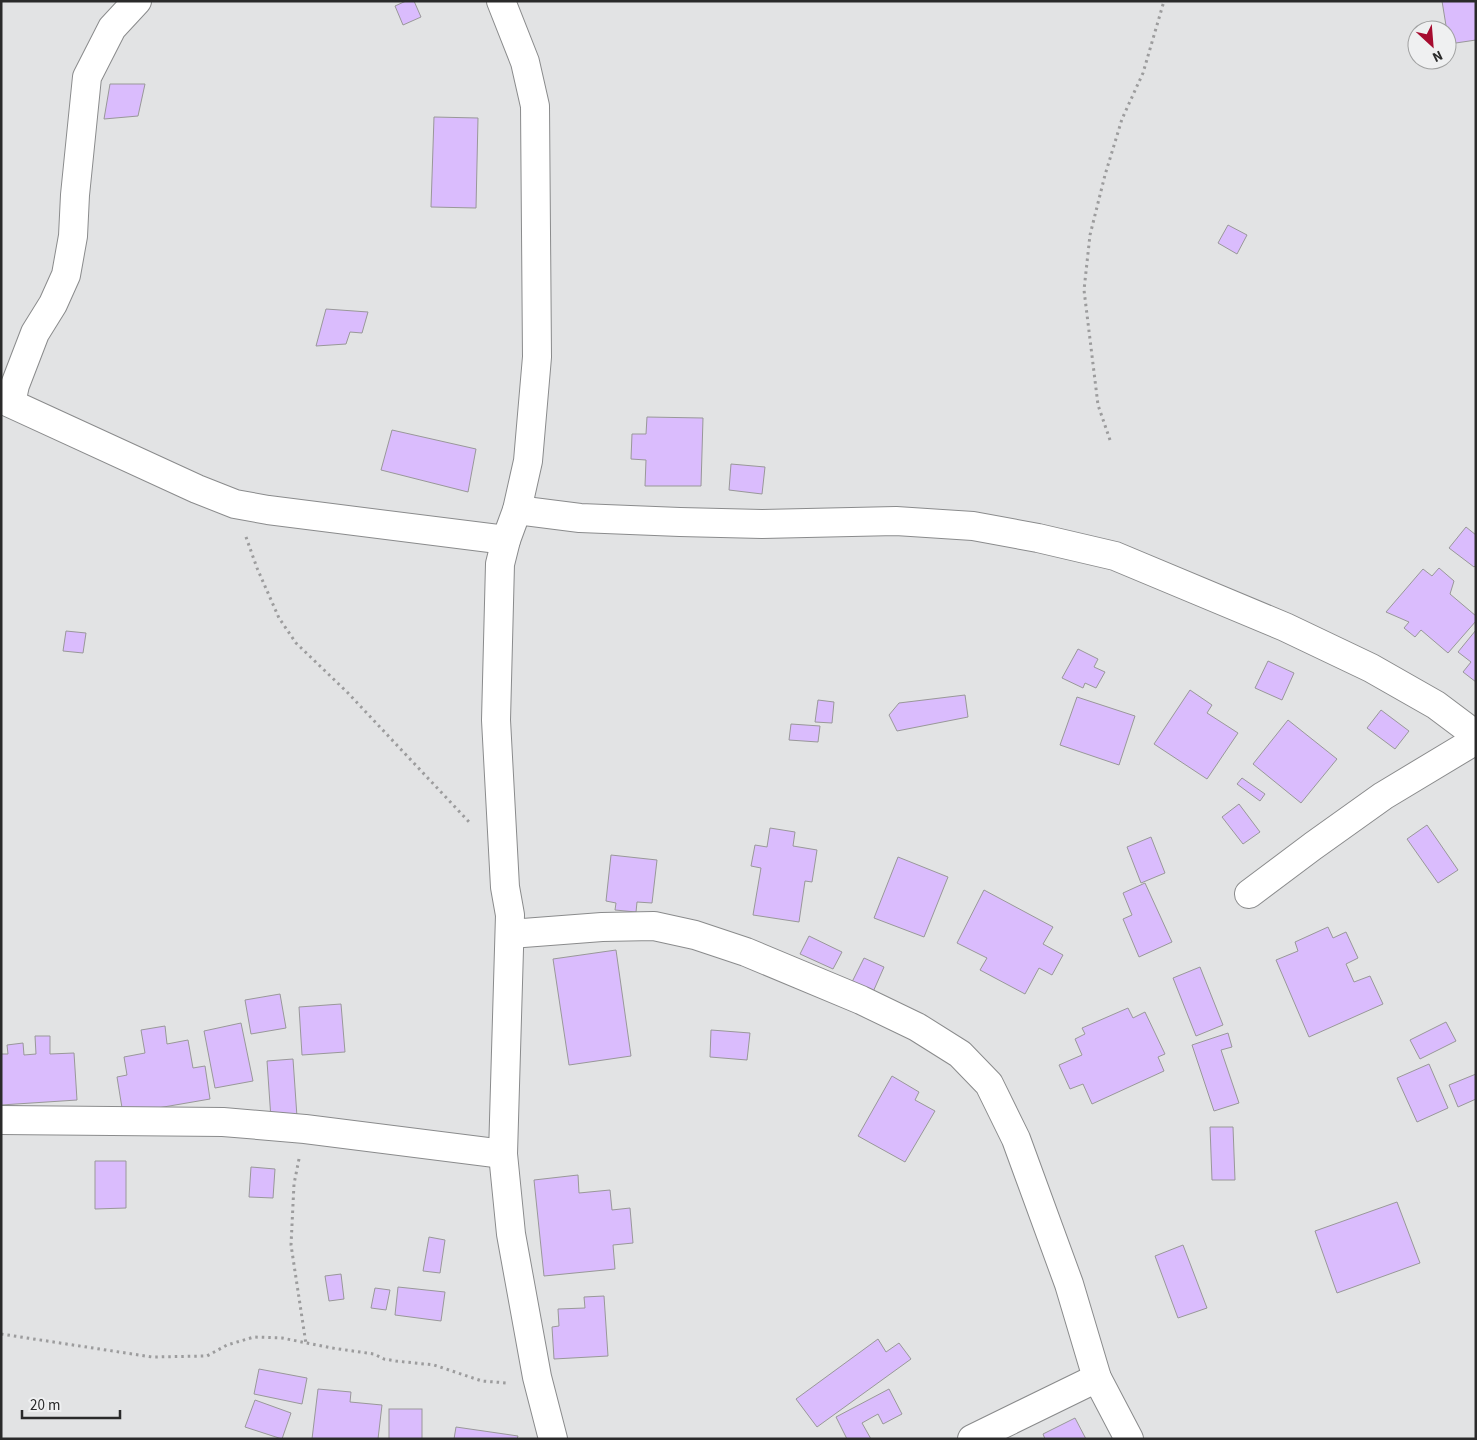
<svg xmlns="http://www.w3.org/2000/svg" width="1477" height="1440" font-family="'Source Sans 3',sans-serif">
<rect width="100%" height="100%" fill="#e2e3e4"/>
<g fill="#dabcfd" stroke="#999899">
<polygon points="406,1 414,1 421,17 403,25 395,6"/>
<polygon points="1442,1 1476,1 1476,40 1449,44"/>
<polygon points="110,84 145,84 138,116 104,119"/>
<polygon points="434,117 478,118 476,208 431,207"/>
<polygon points="1228,225 1247,235 1237,254 1218,243"/>
<polygon points="326,309 368,312 362,333 350,332 346,344 316,346"/>
<polygon points="647,417 703,418 701,486 645,486 646,460 631,459 632,434 646,434"/>
<polygon points="392,430 476,449 468,492 381,470"/>
<polygon points="731,464 765,467 762,494 729,490"/>
<polygon points="1466,527 1476,535 1476,565 1474,567 1449,548"/>
<polygon points="1439,568 1454,581 1450,594 1476,616 1476,621 1448,653 1421,630 1415,637 1404,628 1409,622 1386,612 1423,569 1432,576"/>
<polygon points="1476,630 1476,682 1463,672 1471,662 1458,652"/>
<polygon points="66,631 86,633 83,653 63,651"/>
<polygon points="1078,649 1098,659 1094,667 1105,672 1096,688 1085,683 1083,688 1062,678"/>
<polygon points="1268,661 1294,673 1282,700 1255,688"/>
<polygon points="1190,690 1212,705 1207,713 1238,733 1207,779 1154,744"/>
<polygon points="965,695 968,717 897,731 889,715 899,703"/>
<polygon points="1077,697 1135,716 1119,765 1060,745"/>
<polygon points="818,700 834,702 832,723 815,722"/>
<polygon points="1381,710 1409,731 1395,749 1367,728"/>
<polygon points="1288,720 1337,759 1301,803 1253,764"/>
<polygon points="791,724 820,726 818,742 789,740"/>
<polygon points="1242,778 1265,794 1260,801 1237,784"/>
<polygon points="1239,804 1260,832 1243,844 1222,817"/>
<polygon points="1427,825 1458,870 1438,883 1407,839"/>
<polygon points="770,828 795,832 793,846 817,850 812,882 805,881 799,922 753,915 761,868 751,866 755,845 767,847"/>
<polygon points="1151,837 1165,873 1141,883 1127,847"/>
<polygon points="611,855 657,860 652,903 637,902 636,912 615,910 616,903 606,901"/>
<polygon points="898,857 948,877 924,937 874,918"/>
<polygon points="1145,883 1172,942 1139,957 1123,919 1132,915 1123,893"/>
<polygon points="984,890 1053,927 1043,944 1063,955 1052,975 1039,968 1025,994 980,970 987,958 957,943"/>
<polygon points="1328,927 1333,938 1346,932 1358,958 1346,964 1354,982 1370,976 1383,1004 1309,1037 1276,960 1298,951 1295,942"/>
<polygon points="809,936 842,952 833,969 800,954"/>
<polygon points="616,950 631,1056 569,1065 553,959"/>
<polygon points="864,958 884,967 873,992 852,982"/>
<polygon points="1200,967 1223,1025 1196,1036 1173,978"/>
<polygon points="280,994 286,1028 251,1034 245,1000"/>
<polygon points="341,1004 345,1052 302,1055 299,1007"/>
<polygon points="1128,1008 1133,1018 1145,1012 1165,1054 1158,1057 1164,1071 1092,1104 1083,1084 1070,1089 1059,1065 1082,1055 1075,1039 1085,1034 1082,1028"/>
<polygon points="1446,1022 1456,1041 1420,1059 1410,1040"/>
<polygon points="241,1023 253,1081 215,1088 204,1031"/>
<polygon points="165,1026 167,1044 188,1040 193,1068 205,1066 210,1099 123,1114 117,1077 127,1075 124,1057 145,1053 141,1030"/>
<polygon points="711,1030 750,1033 747,1060 710,1057"/>
<polygon points="1228,1033 1232,1047 1221,1050 1239,1103 1214,1111 1192,1045"/>
<polygon points="35,1036 50,1036 50,1054 74,1053 77,1100 1,1105 1,1054 8,1054 7,1045 23,1043 24,1055 36,1054"/>
<polygon points="293,1059 297,1117 271,1119 267,1061"/>
<polygon points="1429,1064 1448,1108 1417,1122 1397,1078"/>
<polygon points="1476,1074 1476,1099 1458,1107 1449,1085"/>
<polygon points="892,1076 919,1092 915,1100 935,1111 905,1162 858,1136"/>
<polygon points="1210,1127 1233,1127 1235,1180 1212,1180"/>
<polygon points="95,1161 126,1161 126,1208 95,1209"/>
<polygon points="251,1167 275,1169 273,1198 249,1197"/>
<polygon points="578,1175 579,1193 610,1190 612,1210 630,1208 633,1243 613,1245 615,1269 544,1276 534,1180"/>
<polygon points="1397,1202 1420,1263 1337,1293 1315,1231"/>
<polygon points="429,1237 445,1240 440,1273 423,1271"/>
<polygon points="1183,1245 1207,1308 1178,1318 1155,1256"/>
<polygon points="341,1274 344,1299 329,1301 325,1276"/>
<polygon points="398,1287 445,1292 441,1321 395,1315"/>
<polygon points="375,1288 390,1290 386,1310 371,1308"/>
<polygon points="604,1296 608,1356 554,1359 552,1327 559,1326 558,1309 585,1308 584,1297"/>
<polygon points="878,1339 886,1352 899,1343 911,1359 817,1427 796,1399"/>
<polygon points="259,1369 307,1378 302,1404 254,1394"/>
<polygon points="318,1389 351,1392 350,1402 382,1405 378,1439 312,1439"/>
<polygon points="889,1389 902,1414 883,1424 878,1414 862,1423 871,1439 847,1439 836,1417"/>
<polygon points="255,1400 291,1413 282,1439 245,1427"/>
<rect x="389" y="1409" width="33" height="30"/>
<polygon points="1075,1418 1086,1439 1045,1439 1043,1434"/>
<polygon points="456,1427 518,1436 517,1439 454,1439"/>
</g>
<g fill="none" stroke-linecap="round" stroke-linejoin="round">
<defs>
<g id="street">
<polyline points="501,1 525,62 535,106 537,357 528,461 517,510 506,540 500,564 496,720 505,887 510,915 503,1154 511,1234 537,1377 553,1439"/>
<polyline points="1,399 197,489 235,504 268,510 506,540"/>
<polyline points="11,403 15,385 35,333 53,304 66,275 73,236 75,195 87,77 112,28 137,1"/>
<polyline points="517,510 580,518 680,522 762,524 896,521 973,526 1038,538 1115,556 1285,627 1371,668 1436,705 1476,735"/>
<polyline points="1249,894 1313,846 1383,796 1476,740"/>
<polyline points="510,934 602,927 654,926 695,935 746,952 861,1000 917,1027 960,1054 989,1084 1016,1139 1069,1284 1097,1378 1129,1439"/>
<polyline points="1,1120 223,1122 305,1129 503,1154"/>
<polyline points="972,1439 1097,1378"/>
</g>
</defs>
<use href="#street" stroke="#8a8b8c" stroke-width="30"/>
<g stroke="#9c9c9d" stroke-width="3" stroke-dasharray="2.5 4" stroke-linecap="butt">
<polyline points="1110,440 1098,405 1084,290 1090,235 1105,175 1122,119 1143,73 1164,1"/>
<polyline points="246,537 257,568 279,618 296,643 348,693 471,824"/>
<polyline points="299,1159 294,1184 291,1245 306,1344"/>
<polyline points="1,1334 152,1357 207,1356 227,1345 254,1337 282,1338 332,1348 374,1354 384,1359 396,1361 434,1365 482,1381 507,1383"/>
</g>
<use href="#street" stroke="#fff" stroke-width="28"/>
</g>
<rect width="1477" height="1440" fill="none" stroke="#2a2a2a" stroke-width="5"/>
<g transform="translate(1432 45) rotate(154)"><circle r="24" fill="#eff0f1" stroke="#a0a1a1"/>
<path d="M0-4L9 19L0 12L-9 19Z" fill="#a60b2f"/>
<text y="-8" font-size="14" font-weight="bold" text-anchor="middle" fill="#2a2a2a">N</text>
</g>
<path d="M22 1410v8h98v-8" fill="none" stroke="#2a2a2a" stroke-width="2.5"/>
<text x="30" y="1410" font-size="15" fill="#2a2a2a" stroke="#eff0f1" stroke-width="4" paint-order="stroke">20 m</text>
</svg>
